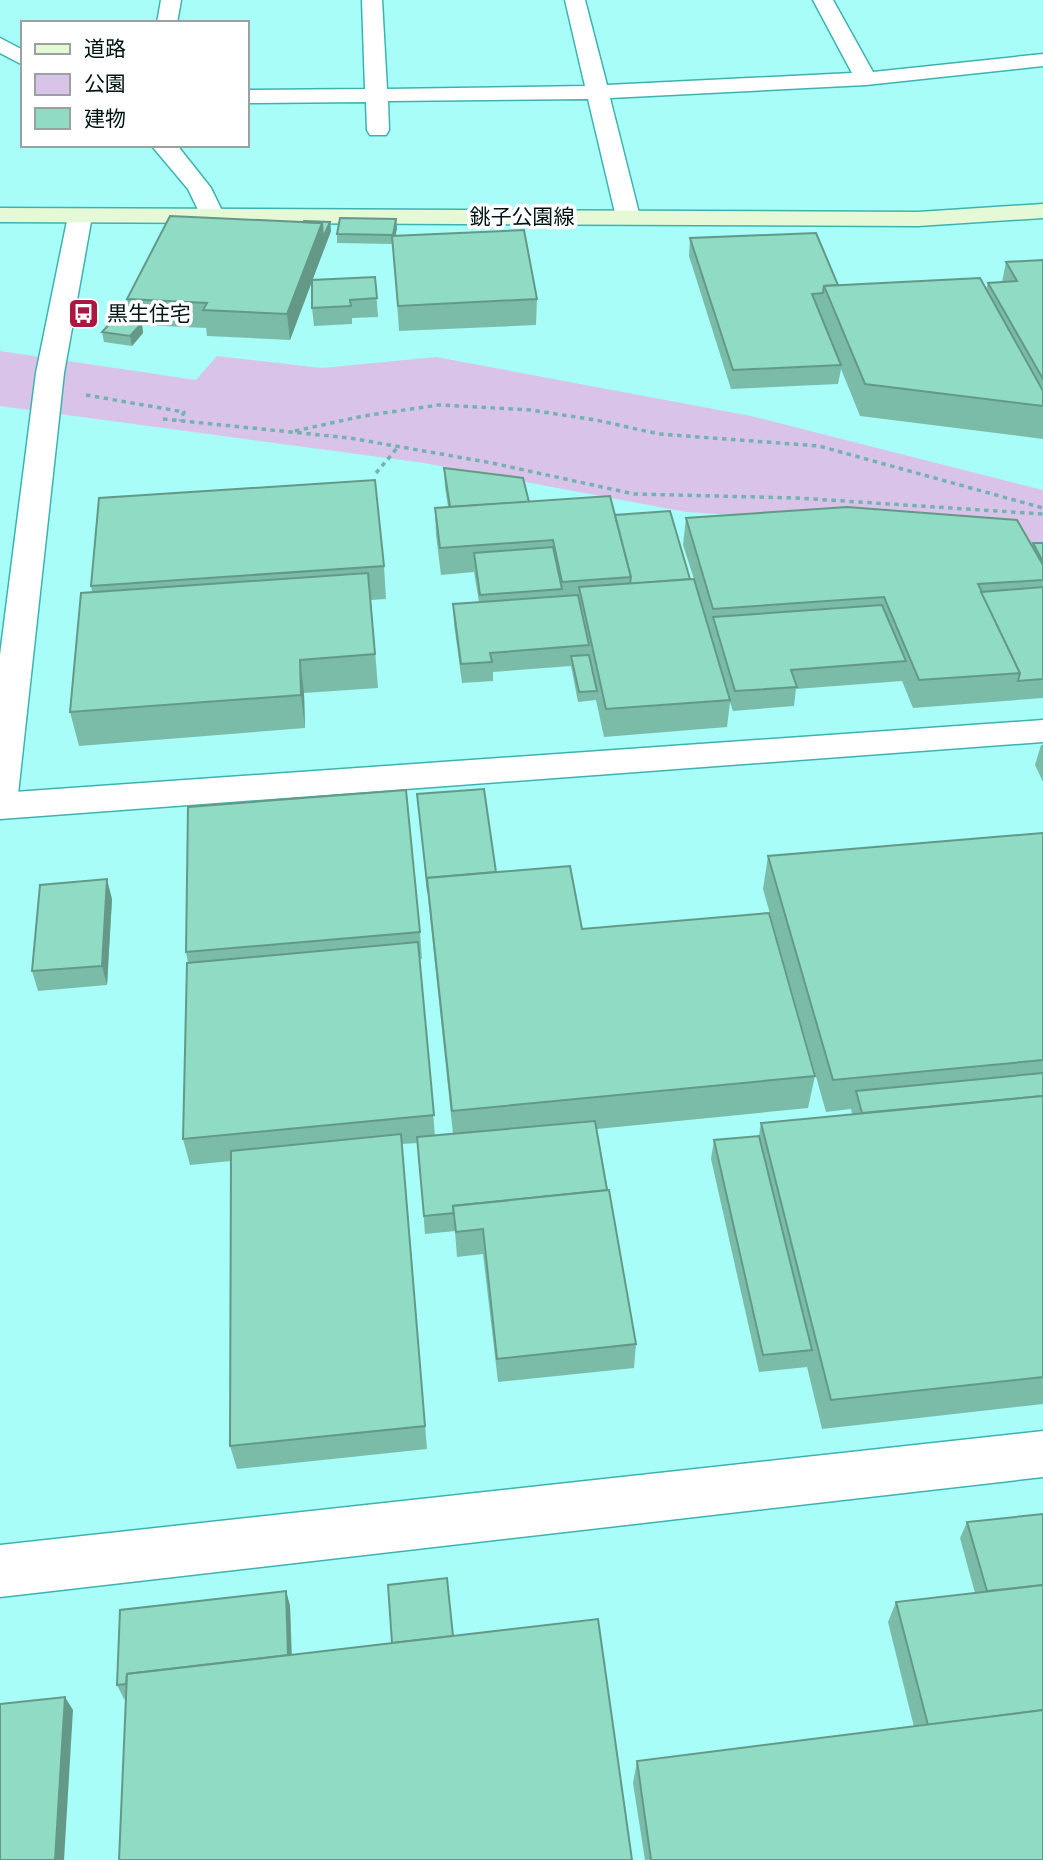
<svg xmlns="http://www.w3.org/2000/svg" width="1043" height="1860" font-family="'Space Grotesk','Noto Sans JP',sans-serif">
<rect width="100%" height="100%" fill="#a8fdf9"/>
<polygon fill="#dac3e8" points="0,351 196,380 217,356 322,368 436,357 751,416 1043,490 1043,545 839,522 686,512 424,463 0,406"/>
<g fill="none" stroke-linecap="round" stroke-linejoin="round">
<defs>
<g id="minor">
<polygon points="161,0 181,0 177,23 157,23"/>
<polygon points="362,0 382,0 387,89 585,86 565,0 585,0 607,85 852,73 813,0 833,0 873,72 1043,54 1043,66 866,85 610,98 640,217 637,222 628,224 619,222 616,217 588,99 388,101 389,130 386,135 370,135 367,130 366,102 247,103 247,90 365,89"/>
<polygon points="0,38 23,50 23,65 0,53"/>
<polygon points="151,145 177,145 211,188 224,215 221,220 212,222 203,220 188,189"/>
<polygon points="1043,720 1043,742 0,819 0,793"/>
<polygon points="1043,1431 1043,1477 0,1597 0,1545"/>
</g>
<polygon id="tertiary" points="80,209 89,211 92,216 64,373 18,794 13,803 0,806 0,655 36,373 68,216 71,211"/>
<polygon id="secondary" points="1043,204 1043,218 918,226 0,222 0,208 918,212"/>
</defs>
<use href="#minor" stroke="#3db3b0" stroke-width="3"/>
<use href="#tertiary" stroke="#3db3b0" stroke-width="3"/>
<use href="#secondary" stroke="#3db3b0" stroke-width="3"/>
<g stroke="#72b3b0" stroke-width="3.5" stroke-dasharray="4.5 4.5" stroke-linecap="butt">
<polyline points="86,395 184,412 180,421"/>
<polyline points="163,419 350,438 492,463 634,494 797,498 1043,514"/>
<polyline points="295,431 363,416 439,405 530,410 596,420 659,434 819,446 1043,508"/>
<polyline points="376,473 398,447"/>
</g>
<use href="#minor" fill="#fff" fill-rule="evenodd"/>
<use href="#tertiary" fill="#fff" fill-rule="evenodd"/>
<use href="#secondary" fill="#e6f9d6" fill-rule="evenodd"/>
</g>
<g fill="#7bbca8">
<polygon points="396,219 397,228 395,235 537,299 536,325 399,331 393,244 337,243 337,234"/>
<polygon points="303,222 330,222 331,231 312,280 375,277 378,317 352,318 352,324 314,326 312,308 312,281 290,340 207,336 206,328 142,325 143,333 132,346 104,342 102,332 131,321 127,299"/>
<polygon points="690,238 838,285 986,289 988,283 1002,282 1006,262 1043,260 1043,439 860,416 841,369 838,384 731,389 689,256"/>
<polygon points="444,468 529,502 615,515 690,579 694,579 683,545 686,518 1032,546 1033,543 1043,543 1043,698 913,708 902,681 796,689 794,706 733,711 730,702 727,727 604,737 596,700 578,702 571,666 493,672 493,681 462,683 454,624 453,604 479,602 474,572 441,575 436,535 435,508 448,507 445,487"/>
<polygon points="384,566 386,599 371,600 378,688 304,693 305,728 79,746 70,712 92,592 91,586"/>
<polygon points="1041,745 1043,745 1043,782 1035,765"/>
<polygon points="417,794 496,872 582,929 815,1076 808,1108 597,1129 636,1344 634,1368 498,1382 483,1254 457,1257 455,1231 425,1234 418,1143 402,1144 427,1449 237,1469 230,1446 231,1161 190,1165 183,1139 188,963 186,952 420,932 422,959 420,959 435,1136 453,1134"/>
<polygon points="1043,833 1043,1404 822,1429 807,1367 759,1372 711,1159 714,1140 759,1136 761,1123 852,1114 851,1109 826,1112 763,889 768,856"/>
<polygon points="112,899 107,985 38,991 32,971"/>
<polygon points="1043,1514 1043,1860 645,1860 633,1783 637,1761 914,1727 888,1622 896,1602 975,1593 960,1538 967,1522"/>
<polygon points="286,1591 290,1606 292,1655 453,1636 124,1699 117,1685"/>
</g>
<g fill="#649988">
<polygon points="396,219 397,228 394,244 393,235"/>
<polygon points="330,222 331,231 290,340 287,314 322,223"/>
<polygon points="142,323 143,333 132,346 130,336"/>
<polygon points="300,660 304,693 305,728 301,695"/>
<polygon points="107,879 112,899 107,985 102,966"/>
<polygon points="286,1591 290,1606 292,1680 288,1666"/>
<polygon points="65,1697 73,1710 64,1860 55,1860"/>
</g>
<g fill="#8fdbc3" stroke="#649988" stroke-width="2">
<polygon points="170,216 322,223 287,314 203,310 207,303 127,299"/>
<polygon points="340,218 396,219 393,235 337,234"/>
<polygon points="304,221 330,222 323,238 322,223 303,222"/>
<polygon points="524,230 537,299 398,306 392,236"/>
<polygon points="816,233 838,285 824,286 823,293 812,294 841,365 733,370 690,238"/>
<polygon points="1043,260 1043,379 988,283 1017,281 1006,262"/>
<polygon points="375,277 377,298 350,300 351,306 312,308 312,280"/>
<polygon points="980,278 1043,391 1043,406 865,384 824,286"/>
<polygon points="114,319 142,323 130,336 102,332"/>
<polygon points="444,468 523,478 529,502 450,507"/>
<polygon points="375,480 384,566 91,586 99,498"/>
<polygon points="610,496 631,577 562,582 553,540 440,548 435,508"/>
<polygon points="847,507 1017,520 1043,565 1043,580 978,584 1020,673 919,680 884,597 713,609 686,518"/>
<polygon points="670,511 690,579 630,584 631,577 615,515"/>
<polygon points="1033,543 1043,543 1043,562"/>
<polygon points="553,547 562,589 480,595 474,553"/>
<polygon points="368,573 375,654 300,660 301,695 70,712 81,593"/>
<polygon points="694,579 730,700 606,709 579,587"/>
<polygon points="1043,587 1043,679 1018,681 1020,673 981,592"/>
<polygon points="578,595 589,645 490,653 492,662 461,664 453,604"/>
<polygon points="882,605 906,661 791,670 797,687 735,691 713,617"/>
<polygon points="589,655 597,691 579,692 571,656"/>
<polygon points="484,789 496,872 427,878 428,892 417,794"/>
<polygon points="406,790 420,932 186,952 188,807"/>
<polygon points="1043,833 1043,1060 833,1080 768,856"/>
<polygon points="570,866 582,929 769,913 815,1076 452,1111 427,878"/>
<polygon points="107,879 102,966 32,971 40,885"/>
<polygon points="418,942 434,1115 183,1139 187,963"/>
<polygon points="1043,1073 1043,1096 862,1113 856,1091"/>
<polygon points="1043,1096 1043,1377 831,1400 761,1123"/>
<polygon points="595,1121 607,1190 453,1206 454,1213 424,1216 417,1137"/>
<polygon points="401,1134 425,1426 230,1446 231,1151"/>
<polygon points="759,1136 812,1350 763,1355 714,1140"/>
<polygon points="609,1190 636,1344 497,1359 483,1229 456,1232 453,1206"/>
<polygon points="1043,1514 1043,1585 987,1591 967,1522"/>
<polygon points="447,1578 453,1636 392,1643 388,1585"/>
<polygon points="1043,1585 1043,1710 928,1725 896,1602"/>
<polygon points="286,1591 288,1655 127,1674 126,1684 117,1685 120,1610"/>
<polygon points="598,1619 632,1860 119,1860 127,1674"/>
<polygon points="65,1697 55,1860 0,1860 0,1704"/>
<polygon points="1043,1710 1043,1860 651,1860 637,1761"/>
</g>
<defs>
<symbol id="bus-square" viewBox="-11 -11 22 22"><rect x="-9" y="-9" width="18" height="18" rx="4" fill="#ac1742" stroke="#fff"/><path d="M-5-6H5V4H4V6H2V4H-2V6H-4V4H-5ZM-3.5-4V0h7V-4ZM-3.5 1.2v1.5H-2V1.2ZM2 1.2v1.5H3.5V1.2Z" fill="#fff"/></symbol>
</defs>
<g fill-rule="evenodd">
<use href="#bus-square" x="66" y="296" width="35" height="35"/>
</g>
<g text-anchor="middle" dominant-baseline="central" stroke-width="7" stroke-linejoin="round" paint-order="stroke">
<g font-size="21" fill="#001414" stroke="#fff">
<text x="522" y="216">銚子公園線</text>
</g>
<g font-size="21" fill="#001414" stroke="#fff" text-anchor="start">
<text x="107" y="313">黒生住宅</text>
</g>
</g>
<rect x="21" y="21" width="228" height="126" fill="#ffffff" stroke="#99a1a1" stroke-width="2"/>
<rect x="35" y="44" width="35" height="10" fill="#e6f9d6" stroke="#99a1a1" stroke-width="2"/>
<text x="84" y="56" font-size="21" fill="#001414">道路</text>
<rect x="35" y="74" width="35" height="21" fill="#dac3e8" stroke="#99a1a1" stroke-width="2"/>
<text x="84" y="91" font-size="21" fill="#001414">公園</text>
<rect x="35" y="108" width="35" height="21" fill="#8fdbc3" stroke="#99a1a1" stroke-width="2"/>
<text x="84" y="126" font-size="21" fill="#001414">建物</text>
</svg>
